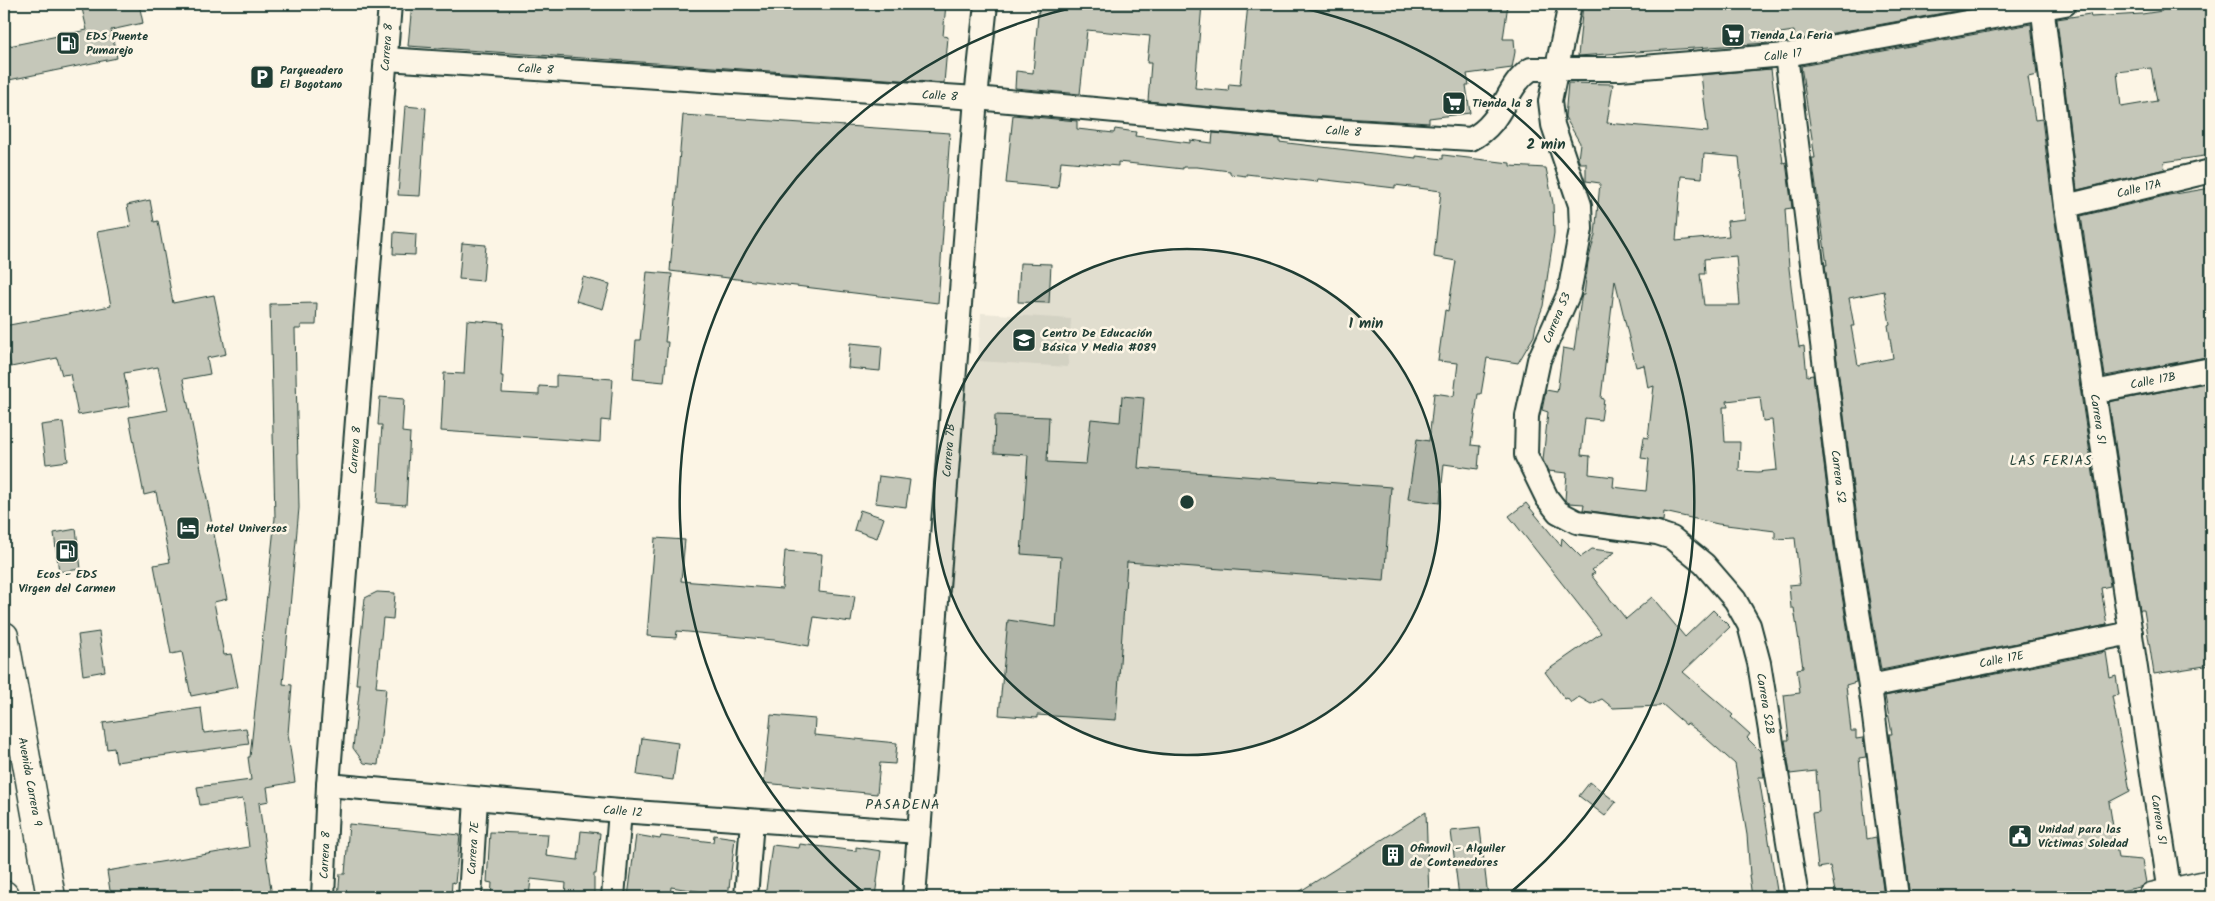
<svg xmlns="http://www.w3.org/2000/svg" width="2215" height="901" viewBox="0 0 2215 901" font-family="Kalam,sans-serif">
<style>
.built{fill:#ece7d8}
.building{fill:#c5c7b9;stroke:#1f3d34;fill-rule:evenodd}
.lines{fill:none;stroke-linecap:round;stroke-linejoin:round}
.street-casing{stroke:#1f3d34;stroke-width:26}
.secondary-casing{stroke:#1f3d34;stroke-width:31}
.highway-casing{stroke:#1f3d34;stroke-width:31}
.street{stroke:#fcf5e5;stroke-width:22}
.secondary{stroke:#fcf5e5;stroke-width:28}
.highway{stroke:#fcf5e5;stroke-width:28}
.ring{fill:none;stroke:#1f3d34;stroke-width:2.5}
.labels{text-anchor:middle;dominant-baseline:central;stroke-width:5;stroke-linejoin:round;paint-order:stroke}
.poi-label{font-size:12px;font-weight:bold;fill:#1f3d34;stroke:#fcf5e5;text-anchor:start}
.street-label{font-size:12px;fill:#1f3d34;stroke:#fcf5e5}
.neighbourhood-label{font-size:14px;letter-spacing:1px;fill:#1f3d34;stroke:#fcf5e5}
.centre{fill:#1f3d34;stroke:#fcf5e5;stroke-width:2.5}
.ring-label{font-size:15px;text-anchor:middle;font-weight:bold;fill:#1f3d34;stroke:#fcf5e5;stroke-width:5;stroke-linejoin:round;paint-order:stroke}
</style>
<rect width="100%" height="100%" fill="#fcf5e5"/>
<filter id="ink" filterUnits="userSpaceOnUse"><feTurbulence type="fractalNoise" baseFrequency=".02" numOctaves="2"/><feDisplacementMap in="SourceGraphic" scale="10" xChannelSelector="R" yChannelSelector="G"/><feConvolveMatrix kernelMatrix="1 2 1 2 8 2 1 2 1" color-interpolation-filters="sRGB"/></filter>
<g filter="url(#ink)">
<path class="built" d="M981,313l90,6 -3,48 -90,-6z"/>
<path class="building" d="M81,4h58l4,19 -32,7 6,28 -113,23v-34l83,-17z
M412,4h534l-3,32 5,1 -4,46 -536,-37z
M1039,4h163l-7,84 33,3 1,-7 11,1 8,-81h47l27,2v-2h186l-5,35h11l1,13 -3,16 -45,6 2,11h-3l4,28 -41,5v5l-119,-7 -162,-15 3,-38h-4l3,-27 -63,-6 -7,64 -65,-6 1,-17 17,2z
M1583,4h410l-198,36 -1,-9 -27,4 1,8 -190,13z
M2197,4h14v151l-47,7 1,7 -88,21 -20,-171 33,-5 1,3 51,-3 20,-3v-3zM2151,68l6,33 -36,6 -4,-35z
M2031,24l6,51 -9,2 7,43 7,-1 11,89 57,378 -9,2 6,37 -226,45 -21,-128 -35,-277h2l-15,-107h3l-14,-92zM1884,291l6,33 -2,1 5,33 -35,7 -7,-39h3l-5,-28z
M1771,69l12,94 3,-1 6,46 -7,1 4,59 6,53 4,26 5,-1 3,30 6,-1 21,171 22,136 -10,3 5,46h5v8l7,-1 3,19 -7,1 8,81 9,-2 8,60h-48l-6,-31 -12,2 -6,-55 7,-1 -3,-41 -26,3 -5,-34h4l-5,-45 16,-2 -3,-24 6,-1 -9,-60h-3l-2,-23 11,-1 -5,-46 -20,1v-8l-57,-7 -54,-12 -1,9 -80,-11 1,-6 -15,-1 -4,-3 2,-27 -19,-2 -5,-11 5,-48 -6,-2 4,-20 11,2 6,-44 11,2 7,-51 1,-4h2l4,-33 7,-27 5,-52 -14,-2v-18h-6l-2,-4 2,-16 -15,-26 3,-34 45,1 -6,39 101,9 -7,-57zM1704,154l35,3 6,62 -18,2 2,15 -53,5 5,-65 21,2zM1736,256l4,49h-36l-4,-31h5l-1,-15zM1615,280l21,87 8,-2 4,23 6,-2 -6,52 -4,-1 -3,21 8,1 -3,32 -33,-4 1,-10 -25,-3 1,-18 -9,-1 4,-37 16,2 3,-21 -3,-1zM1760,397l3,24 9,-1 5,50 -19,2 -19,-1 1,-29h-15l-2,-35h5l-1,-6z
M405,106l21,2 -6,88 -22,-1z
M683,115l267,18 -12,170 -268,-32z
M1013,115l64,6v8l37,4 1,-4 21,3 -1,4 55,7v-3l22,3 1,-10 66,6v3l137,16v-2l27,3v-4l67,8v3l36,2 7,35 1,30 -11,73 -7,19 -2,11 -16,27 -31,-5 -6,36h-3l-7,51 9,1 -2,23 -34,-5 -4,39 -32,-4 9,-60 12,2 5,-48 20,3 4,-33 -20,-2 7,-51 3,1 8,-50 -22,-4 7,-66 -46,-6v3l-77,-9 -1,3 -71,-8v2l-16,-2v-3l-33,-4h-14v2l-65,-7v4l-57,-5 -3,27 -52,-5z
M2211,188v168l-106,20 -24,-160 88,-21z
M150,200l4,22 4,-1 15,82 41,-8 12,59 -19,4 3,16 -27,5 44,220 -13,3 10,53 7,-1 7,33 -47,9 -9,-44 -11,2 -17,-89 16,-3 -14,-70 -12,3 -15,-78 39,-7 -10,-43 -34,6 6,33 -52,9 -8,-41 -8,1 -5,-17 -46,9 -5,-24 -2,1v-18l107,-20 -14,-74 34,-6 -4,-21z
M394,232l22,2 -1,21 -22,-1z
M462,243l24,2 -3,36 -24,-2z
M1020,263l31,1 -2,39 -31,-1z
M647,272l25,2 -7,68h3l-4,40 -31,-3 3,-39h4z
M583,277l27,7 -7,25 -27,-8z
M317,303l-1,22h-15v4h-6l4,179 -16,176 9,1 -4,49 7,48 -28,5 2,14 -10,2 13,94h-39v-5l-32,5h-90l-4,-26 142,-24 -6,-48 -43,6 -3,-18 54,-7 -3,-23h2l25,-239 -5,-214z
M467,320l37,3 -3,53h2l-1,17 37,2v-9l17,1v-12l57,4 -3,42 -9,-1 -1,22 -159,-11 3,-58 20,1z
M850,343l32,3 -2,25 -32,-3z
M2211,382v283l-57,9 -10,-64h-4l-31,-208z
M1122,396l22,2 -6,70 253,19 -7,94 -257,-19 -11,158 -79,-5v3l-38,-3 9,-95 48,7 5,-70 -40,-3 7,-99 -34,-2 1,-38 54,2 -2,45 39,2 5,-45 29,3z
M380,397l24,2 -2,33 8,1 -4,72 -29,-2 5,-78h-4z
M63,422l5,39 -22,3 -5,-39z
M879,476l31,4 -4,27 -31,-4z
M1526,503l35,43 1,-8 19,19 11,-8 23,3 -23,18 3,3 -4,2 35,44 26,-22 33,40 28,-27 17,17 -47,45 50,43 -2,2 19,17 -3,4 13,13 4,26h-5l19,120h-26l-3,-22h1l-3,-40 -12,-71 -36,-32 -12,-9 -1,2 -24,-21 -2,2 -47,2 -11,-9 -11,5 -12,-7 -8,6 -4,-5 -2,1 -20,-27 56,-39 -92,-117z
M860,510l24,8 -7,20 -23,-8z
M76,529l5,40 -22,3 -5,-39z
M655,538l30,2 -4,41 101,8 3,-38 37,3 -3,38 36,4 -4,26 -37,-5 -5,29 -35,-6 -97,-9 -1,7 -29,-2z
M377,592l18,1 -2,26 -10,-1 -7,69 10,1 -8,77 -14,-2 -11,-15 7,-64h-4l9,-86z
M99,632l6,39 -22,4 -5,-40z
M2106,652l4,26 6,-2 3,19 -7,1 18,95 -21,11 9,56 24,2 4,23 -6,4 -49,10h-181l-21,-163h3l-7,-38z
M201,708l3,25 42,-5 3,16 -133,18 -2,-14 -7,1 -4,-26z
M771,715l44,4 -1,16 83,8 -2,21 -15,-1 -3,31 -113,-11z
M642,738l36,5 -5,37 -36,-5z
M1590,782l26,20 -11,14 -26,-20z
M1426,812l3,85h-138z
M349,824l111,11 -5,48 -3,-1 -1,15h-113l2,-23h5z
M1480,828l8,69h-29l-8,-66z
M581,831l19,2 -4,41h-2v23h-29l1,-14 -35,-4 -2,18h-38l1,-14 -5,-1 3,-50 58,2 -2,22 32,4z
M636,835l24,4 1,-3 52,6 1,-7 21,3 -7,59h-26l1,-5 -32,-5 -1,10h-42z
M800,844l56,7v-4l25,4 -6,46h-110l7,-52 27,3z"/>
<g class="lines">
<g class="street-casing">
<g id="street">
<path id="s1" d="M1570,4l-20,97 3,24 27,80 1,24 -12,64 -30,67 -12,56 -1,39 21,43 11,14 19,10 80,11 15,5 32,26 31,36 14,25 10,38 38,234"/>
<path id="s2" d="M2042,4l24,202 104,687"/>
<path id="s3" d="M1786,55l61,489 23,142 27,211"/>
<path id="s4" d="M386,59l590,39 333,31 162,10c34,-17 33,-52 60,-70h89l166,-14 279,-51"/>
<path id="s5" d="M2066,206l145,-35"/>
<path id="s6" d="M2094,392l117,-23"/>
<path id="s7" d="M1870,686l261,-53"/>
<path id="s8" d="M328,785l292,26 299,21"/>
<path id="s9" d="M323,897l5,-112 62,-781"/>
<path id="s10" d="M470,897l6,-98"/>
<path d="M613,897l7,-86"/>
<path d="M746,897l6,-76"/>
<path id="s11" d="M914,897l62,-799 10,-94"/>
</g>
</g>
<g class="secondary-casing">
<path id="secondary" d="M2152,897l59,-13"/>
</g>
<g class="highway-casing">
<g id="highway">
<path id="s12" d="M4,636l47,261"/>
<path d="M4,895v2"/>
</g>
</g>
<use href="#street" class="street"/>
<use href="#secondary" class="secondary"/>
<use href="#highway" class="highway"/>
</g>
</g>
<circle cx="1187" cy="502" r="253" fill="#1f3d34" fill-opacity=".12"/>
<g class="ring">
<circle cx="1187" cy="502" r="253"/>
<path d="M868 896A507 507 0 0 1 1090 4M1284 4A507 507 0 0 1 1506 896"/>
</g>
<defs>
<g id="supermarket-square" transform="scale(1.25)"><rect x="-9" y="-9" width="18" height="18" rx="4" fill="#1f3d34" stroke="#fcf5e5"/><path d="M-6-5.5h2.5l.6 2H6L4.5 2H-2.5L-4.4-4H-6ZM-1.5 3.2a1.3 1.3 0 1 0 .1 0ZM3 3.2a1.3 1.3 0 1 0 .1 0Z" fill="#fff"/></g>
<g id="fuel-square" transform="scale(1.25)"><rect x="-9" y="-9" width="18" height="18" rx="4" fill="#1f3d34" stroke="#fcf5e5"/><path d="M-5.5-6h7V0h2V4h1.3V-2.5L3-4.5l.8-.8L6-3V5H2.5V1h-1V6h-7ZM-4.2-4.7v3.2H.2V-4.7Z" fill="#fff"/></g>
<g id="parking-square" transform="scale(1.25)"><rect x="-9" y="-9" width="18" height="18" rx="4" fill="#1f3d34" stroke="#fcf5e5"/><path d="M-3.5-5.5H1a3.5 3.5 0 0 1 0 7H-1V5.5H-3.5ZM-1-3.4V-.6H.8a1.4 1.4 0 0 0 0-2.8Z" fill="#fff"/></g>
<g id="school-square" transform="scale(1.25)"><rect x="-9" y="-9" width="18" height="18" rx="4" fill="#1f3d34" stroke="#fcf5e5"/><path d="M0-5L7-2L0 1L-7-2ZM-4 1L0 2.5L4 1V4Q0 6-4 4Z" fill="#fff"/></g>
<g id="hotel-square" transform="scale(1.25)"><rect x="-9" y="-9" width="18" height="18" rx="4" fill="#1f3d34" stroke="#fcf5e5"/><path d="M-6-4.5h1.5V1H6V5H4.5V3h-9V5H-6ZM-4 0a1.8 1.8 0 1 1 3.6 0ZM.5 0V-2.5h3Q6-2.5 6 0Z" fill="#fff"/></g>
<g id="civic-square" transform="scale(1.25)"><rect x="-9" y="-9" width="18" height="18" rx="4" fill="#1f3d34" stroke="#fcf5e5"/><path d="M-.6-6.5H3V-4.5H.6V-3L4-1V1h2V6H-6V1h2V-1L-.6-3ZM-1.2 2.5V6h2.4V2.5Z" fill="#fff"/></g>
<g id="building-square" transform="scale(1.25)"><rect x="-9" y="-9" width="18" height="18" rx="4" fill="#1f3d34" stroke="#fcf5e5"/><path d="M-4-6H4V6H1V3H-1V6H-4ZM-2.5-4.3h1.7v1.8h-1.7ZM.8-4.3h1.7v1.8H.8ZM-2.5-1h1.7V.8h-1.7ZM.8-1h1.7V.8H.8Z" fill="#fff"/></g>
</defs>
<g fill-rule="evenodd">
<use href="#supermarket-square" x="1733" y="35"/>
<use href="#fuel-square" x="68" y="43"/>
<use href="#parking-square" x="262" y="77"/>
<use href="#supermarket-square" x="1454" y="103"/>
<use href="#school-square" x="1024" y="340"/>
<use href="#hotel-square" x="188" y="528"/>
<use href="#fuel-square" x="67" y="551"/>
<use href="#civic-square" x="2020" y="836"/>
<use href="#building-square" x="1393" y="855"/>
</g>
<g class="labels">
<g class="poi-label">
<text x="1750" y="35">Tienda La Feria</text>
<text x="86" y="36">EDS Puente<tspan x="86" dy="14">Pumarejo</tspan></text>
<text x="280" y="70">Parqueadero<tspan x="280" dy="14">El Bogotano</tspan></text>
<text x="1472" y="103">Tienda la 8</text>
<text x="1042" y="333">Centro De Educación<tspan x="1042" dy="14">Básica Y Media #089</tspan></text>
<text x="206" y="528">Hotel Universos</text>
<text x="67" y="574" text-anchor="middle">Ecos - EDS<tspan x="67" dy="14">Virgen del Carmen</tspan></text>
<text x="2038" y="829">Unidad para las<tspan x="2038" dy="14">Víctimas Soledad</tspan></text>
<text x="1410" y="848">Ofimovil - Alquiler<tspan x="1410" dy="14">de Contenedores</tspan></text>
</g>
<g class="street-label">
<text stroke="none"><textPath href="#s9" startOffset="852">Carrera 8</textPath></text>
<text stroke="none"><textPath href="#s4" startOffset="1434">Calle 17</textPath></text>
<text stroke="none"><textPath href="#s4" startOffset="150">Calle 8</textPath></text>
<text stroke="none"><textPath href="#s4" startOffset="555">Calle 8</textPath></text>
<text stroke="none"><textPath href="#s4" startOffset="960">Calle 8</textPath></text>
<text stroke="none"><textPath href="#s5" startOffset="75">Calle 17A</textPath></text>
<text transform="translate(1557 318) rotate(-67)">Carrera 53</text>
<text stroke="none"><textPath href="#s6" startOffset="60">Calle 17B</textPath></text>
<text stroke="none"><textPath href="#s2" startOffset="419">Carrera 51</textPath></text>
<text stroke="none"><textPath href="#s9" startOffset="448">Carrera 8</textPath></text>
<text stroke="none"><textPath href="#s11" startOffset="448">Carrera 7B</textPath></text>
<text stroke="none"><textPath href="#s3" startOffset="425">Carrera 52</textPath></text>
<text stroke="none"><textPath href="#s7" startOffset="134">Calle 17E</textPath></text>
<text stroke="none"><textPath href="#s1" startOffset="848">Carrera 52B</textPath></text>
<text stroke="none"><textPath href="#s12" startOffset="148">Avenida Carrera 9</textPath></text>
<text stroke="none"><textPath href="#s8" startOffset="296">Calle 12</textPath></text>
<text stroke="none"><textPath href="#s2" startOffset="824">Carrera 51</textPath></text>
<text stroke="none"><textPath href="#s10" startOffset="49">Carrera 7E</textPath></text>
<text stroke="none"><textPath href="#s9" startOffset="42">Carrera 8</textPath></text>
</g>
<g class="neighbourhood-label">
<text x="2051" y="461">LAS FERIAS</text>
<text x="903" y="805">PASADENA</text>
</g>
</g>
<circle cx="1187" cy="502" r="8" class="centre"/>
<g class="ring-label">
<text x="1546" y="149">2 min</text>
<text x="1366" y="328">1 min</text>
</g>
<rect width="2215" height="901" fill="none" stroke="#fcf5e5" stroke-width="20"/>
<rect x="10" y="10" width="2195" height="881" fill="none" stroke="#1f3d34" stroke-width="2" filter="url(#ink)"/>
</svg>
